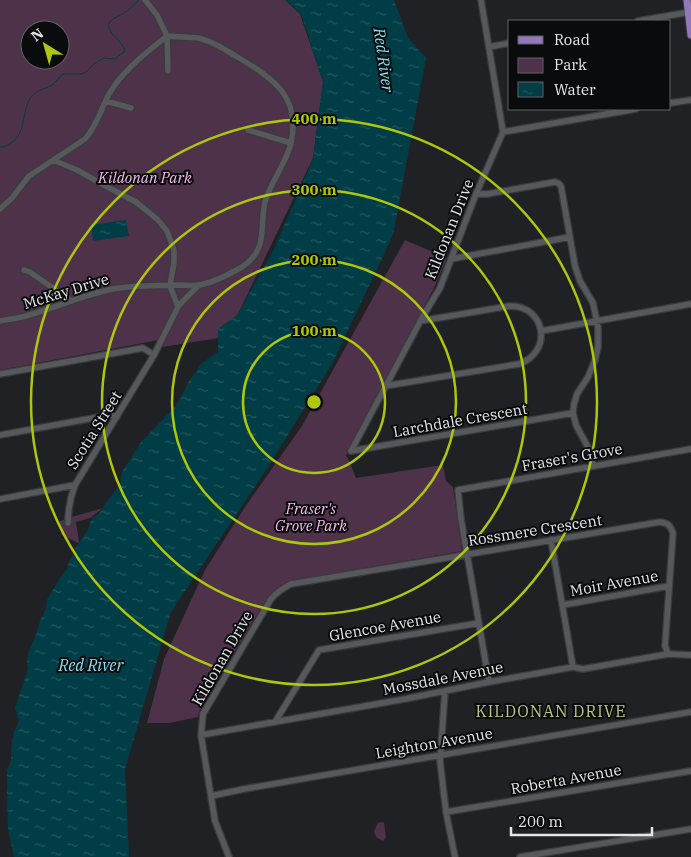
<svg xmlns="http://www.w3.org/2000/svg" width="691" height="857" viewBox="0 0 691 857" font-family="'IBM Plex Serif',serif">
<style>
.green{fill:#4e3249;fill-rule:evenodd}
.water{fill:url(#water-ripples)}
.lines{fill:none;stroke-linecap:round;stroke-linejoin:round}
.stream{stroke:#003d46;stroke-width:1}
.minor-casing{stroke:#3a3b3e;stroke-width:8}
.major-casing{stroke:#3a3b3e;stroke-width:9}
.minor{stroke:#56585c;stroke-width:5.5}
.major{stroke:#9277b9;stroke-width:7}
.ring{fill:none;stroke:#aec60b;stroke-width:2.5}
.labels{text-anchor:middle;dominant-baseline:central;stroke-width:4;stroke-linejoin:round;paint-order:stroke}
.park-label{font-size:15px;font-style:italic;fill:#f5bdea;stroke:#0a0b0d}
.street-label{font-size:15px;fill:#e6e6e9;stroke:#0a0b0d}
.water-label{font-size:16px;font-style:italic;fill:#87dfef;stroke:#0a0b0d}
.neighbourhood-label{font-size:16px;letter-spacing:1px;fill:#b9c97d;stroke:#0a0b0d}
.centre{fill:#aec60b;stroke:#0a0b0d;stroke-width:2.5}
.ring-label{font-size:15px;text-anchor:middle;font-weight:bold;fill:#aec60b;stroke:#0a0b0d;stroke-width:4;stroke-linejoin:round;paint-order:stroke}
</style>
<defs>
<pattern id="water-ripples" width="26" height="14" patternUnits="userSpaceOnUse" patternTransform="scale(1.25)"><rect width="26" height="14" fill="#003d46"/><path d="M2 4q2-2 4 0t4 0M15 11q2-2 4 0t4 0" fill="none" stroke="#255961"/></pattern>
</defs>
<rect width="100%" height="100%" fill="#202125"/>
<path class="green" d="M0,0h285l15,14 23,68 -10,76 -76,158 -19,13 1,9 -57,9 2,-8 -164,31zM30,30h30v30h-30z
M405,240l42,18 -13,30 -85,160 -3,8 2,2 8,20 87,-13 3,16 7,6 9,64 -171,30 -10,4 -13,12 -58,95 -11,20 -1,5 -29,6h-22l17,-64 41,-89 40,-63 57,-81z
M103,508l-13,10 -14,4 3,20 -1,1 -16,-8 -3,-14 5,-1 2,5 6,-2v-6z
M383,822l1,1 2,14 -3,4 -7,-4 -2,-6 4,-8z"/>
<path class="water" d="M286,0h108l14,38 18,20 -33,177 -60,127 -67,108 -95,142 -46,157 4,88h-115l-6,-28 -1,-36v-22l4,-11v-13l3,-15 5,-11 -4,-13 13,-39 -1,-9 1,-6 9,-22 4,-14 5,-9 1,-9 13,-22 7,-9 2,-8 3,-4 4,-9 6,-10 5,-6 5,-14 7,-5 4,-4 2,-5 15,-20 2,-12 19,-30 34,-35 16,-29 11,-15 16,-11v-23l19,-14 36,-64 40,-92 10,-77 -22,-68z
M126,220l3,16 -36,5 -2,-16z"/>
<g class="lines">
<path class="stream" d="M0,147c5,0 7,-2 11,-4 16,-10 10,-32 20,-46 5,-7 15,-8 21,-12 4,-3 7,-8 11,-11h18l5,-2 9,-9 9,-5 11,1 10,-8c-3,-9 -9,-12 -14,-19 -8,-12 6,-14 13,-19 6,-3 10,-9 15,-13"/>
<g class="minor-casing">
<path id="minor" d="M145,0l12,15 10,21 1,35
M638,21l52,-9
M489,47l21,-4
M106,101l25,7
M670,103l21,-3
M248,130l43,13
M503,132l133,-23
M53,160l24,10 23,13 36,19 22,18 9,11 7,19v12l-4,24 8,21
M476,194h11l68,-12 3,1 3,3 14,80 5,15 13,22 5,24v20l-3,13 -7,17 -11,17 -3,10 -1,9 3,12 14,26 3,15
M0,209l12,-11 17,-22 56,-37c12,-13 16,-30 24,-45 14,-24 37,-41 58,-58
M451,259l119,-22
M24,270l6,2 41,29
M0,321c7,-2 15,-2 22,-4 31,-8 60,-22 91,-28 21,-4 43,-3 64,-4 8,0 16,1 23,0 14,-3 30,-11 42,-18 27,-18 17,-39 23,-65 6,-21 21,-38 26,-59 10,-46 -17,-64 -52,-85 -13,-8 -27,-17 -41,-20 -10,-1 -21,-1 -31,-2
M541,331l150,-27
M0,374l143,-26 11,7
M385,386l134,-22c34,-12 27,-58 -9,-58l-90,15
M0,435l110,-20 7,2
M351,451l72,-135 17,-28 36,-94 27,-62 -22,-132
M351,451l222,-38
M0,499l75,-14
M68,523c0,-14 2,-25 7,-38l79,-130 24,-48 4,-5 17,-17
M551,540l22,127
M563,605l106,-19
M489,682l-28,-163 -3,-29 233,-41
M445,691l-5,70 6,51 9,45
M275,722l44,-72 160,-27
M201,735l204,-36 84,-17 84,-15 10,2 85,-15 23,1
M211,796l33,-7 447,-77
M446,812l245,-41
M229,857l-14,-36 -14,-86 2,-21 68,-115c6,-7 12,-11 20,-15l369,-62c8,1 10,3 13,11l-8,113 3,8
M520,857l171,-28"/>
</g>
<g class="major-casing">
<path id="major" d="M687,0l4,35"/>
</g>
<use href="#minor" class="minor"/>
<use href="#major" class="major"/>
</g>
<g class="ring">
<circle cx="314" cy="402" r="71"/>
<circle cx="314" cy="402" r="142"/>
<circle cx="314" cy="402" r="212"/>
<circle cx="314" cy="402" r="283"/>
</g>
<g class="labels">
<g class="park-label">
<text x="145" y="177">Kildonan Park</text>
<text x="311" y="508">Fraser's<tspan x="311" dy="17">Grove Park</tspan></text>
</g>
<g class="street-label">
<text transform="translate(449 229) rotate(-68)">Kildonan Drive</text>
<text transform="translate(66 291) rotate(-17)">McKay Drive</text>
<text transform="translate(460 420) rotate(-10)">Larchdale Crescent</text>
<text transform="translate(94 430) rotate(-58)">Scotia Street</text>
<text transform="translate(572 457) rotate(-10)">Fraser's Grove</text>
<text transform="translate(535 530) rotate(-9)">Rossmere Crescent</text>
<text transform="translate(614 583) rotate(-10)">Moir Avenue</text>
<text transform="translate(385 626) rotate(-10)">Glencoe Avenue</text>
<text transform="translate(222 658) rotate(-60)">Kildonan Drive</text>
<text transform="translate(443 678) rotate(-11)">Mossdale Avenue</text>
<text transform="translate(434 743) rotate(-10)">Leighton Avenue</text>
<text transform="translate(566 779) rotate(-10)">Roberta Avenue</text>
</g>
<g class="water-label">
<text transform="translate(384 60) rotate(82)">Red River</text>
<text x="91" y="665">Red River</text>
</g>
<g class="neighbourhood-label">
<text x="551" y="711">KILDONAN DRIVE</text>
</g>
</g>
<circle cx="314" cy="402" r="8" class="centre"/>
<g class="ring-label">
<text x="314" y="124">400 m</text>
<text x="314" y="195">300 m</text>
<text x="314" y="265">200 m</text>
<text x="314" y="336">100 m</text>
</g>
<rect x="508" y="20" width="162" height="90" fill="#0a0b0d" stroke="#626365"/>
<rect x="518" y="36" width="25" height="8" fill="#9277b9" stroke="#626365"/>
<text x="554" y="45" font-size="15" fill="#e6e6e9">Road</text>
<rect x="518" y="58" width="25" height="15" fill="#4e3249" stroke="#626365"/>
<text x="554" y="70" font-size="15" fill="#e6e6e9">Park</text>
<rect x="518" y="82" width="25" height="15" fill="url(#water-ripples)" stroke="#626365"/>
<text x="554" y="95" font-size="15" fill="#e6e6e9">Water</text>
<g transform="translate(45 45) rotate(323)"><circle r="24" fill="#0a0b0d" stroke="#626365"/>
<path d="M0-4L9 19L0 12L-9 19Z" fill="#aec60b"/>
<text y="-8" font-size="14" font-weight="bold" text-anchor="middle" fill="#e6e6e9">N</text>
</g>
<path d="M511 827v8h141v-8" fill="none" stroke="#e6e6e9" stroke-width="2.5"/>
<text x="518" y="827" font-size="15" fill="#e6e6e9" stroke="#0a0b0d" stroke-width="4" paint-order="stroke">200 m</text>
</svg>
